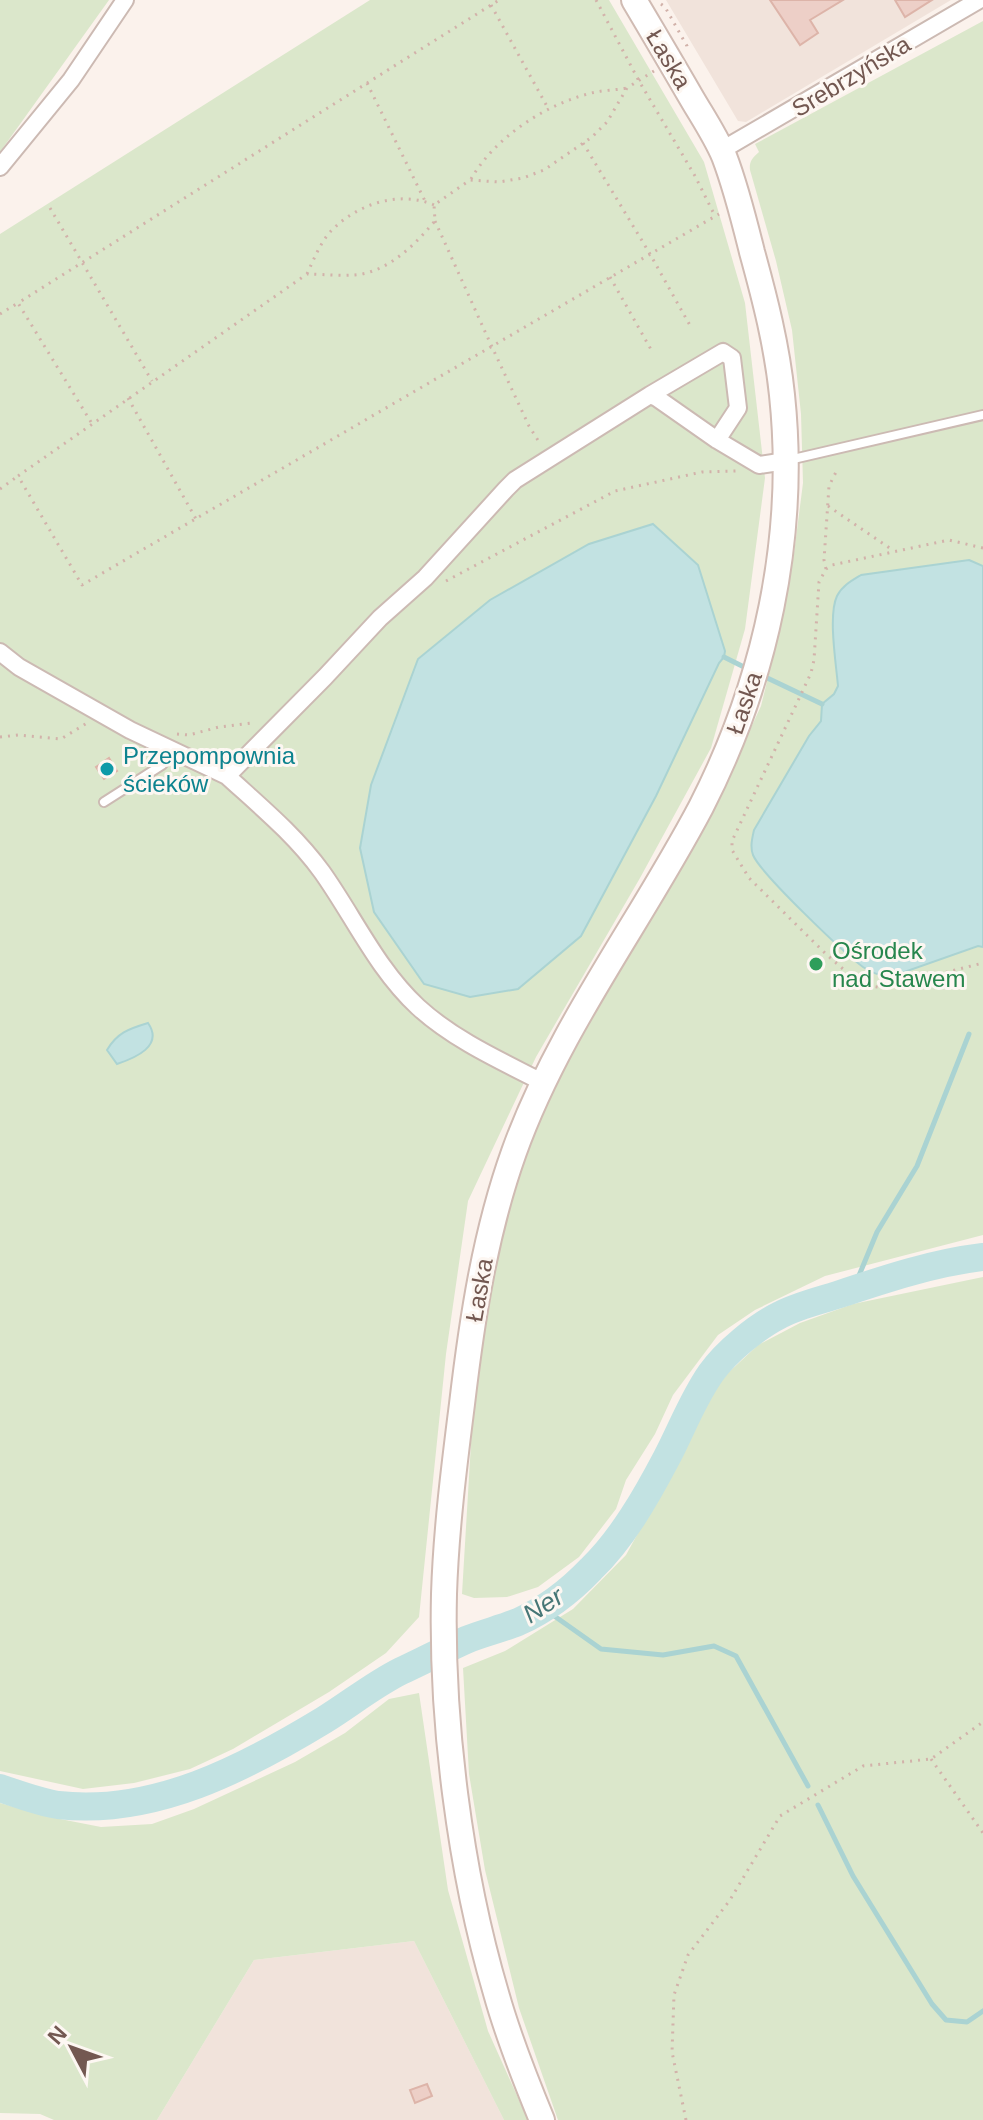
<svg xmlns="http://www.w3.org/2000/svg" width="983" height="2120" viewBox="0 0 983 2120" font-family="Arial,sans-serif">
<style>
.residential{fill:#f1e3db}
.green{fill:#dbe7cb}
.water{fill:#c2e2e2;stroke:#aad3d2;stroke-width:2}
.lines{fill:none;stroke-linecap:round;stroke-linejoin:round}
.stream{stroke:#aad3d2;stroke-width:5}
.river{stroke:#c2e2e2;stroke-width:28}
.building{fill:#edcfc7;stroke:#ddb4a9;stroke-width:2}
.lane-casing{stroke:#ccbab3;stroke-width:12}
.street-casing{stroke:#ccbab3;stroke-width:20}
.secondary-casing{stroke:#d0bbb3;stroke-width:28}
.path{stroke:#d2b2aa;stroke-width:3;stroke-dasharray:2 6;stroke-linecap:butt}
.lane{stroke:#fff;stroke-width:8}
.street{stroke:#fff;stroke-width:16}
.secondary{stroke:#fff;stroke-width:24}
.culture-dot{fill:#0f9aa8;stroke:#fdf7f2;stroke-width:3}
.leisure-dot{fill:#2e9e5b;stroke:#fdf7f2;stroke-width:3}
.labels{text-anchor:middle;dominant-baseline:central;stroke-width:6;stroke-linejoin:round;paint-order:stroke}
.street-label{font-size:24px;fill:#735851;stroke:#fdf7f2}
.culture-label{font-size:24px;fill:#0d838f;stroke:#fdf7f2;text-anchor:start}
.leisure-label{font-size:24px;fill:#27864d;stroke:#fdf7f2;text-anchor:start}
.water-label{font-size:26px;font-style:italic;fill:#467676;stroke:#fdf7f2}
</style>
<rect width="100%" height="100%" fill="#fbf2ec"/>
<path class="residential" d="M666,0h285l-205,122 -8,-1z
M414,1941l90,179h-347l97,-160z"/>
<path class="green" d="M0,0h109l-109,152z
M370,0h239l95,162 41,141 20,175 -20,151 -34,119 -71,130 -104,179 -68,144 -22,153 -27,263 -33,36 -57,39 -96,57 -43,20 -56,14 -51,6 -83,-18v-1537z
M983,21v1214l-158,41 -70,34 -37,25 -45,60 -18,39 -29,46 -10,29 -37,48 -41,30 -31,10 -33,1 -12,-4 11,-184 20,-135 16,-70 25,-80 59,-116 125,-210 43,-93 14,-57 18,-88 10,-78 -2,-69 -9,-84 -16,-69 -26,-91c-1,-8 2,-12 9,-18l-4,-8z
M983,1277v843h-425l-39,-112 -34,-138 -16,-96 -6,-106 42,-17 68,-42 53,-54 58,-106 19,-44 24,-31 31,-29 42,-22 53,-19z
M419,1693l29,197 40,141 40,89h-24l-90,-179 -160,19 -97,160h-103l-14,-6 -40,-1v-310l50,14 51,10 51,-3 42,-15 101,-47 50,-29 44,-34z"/>
<path class="water" d="M653,524l45,41 27,86 -1,6 -5,6 -63,133 -75,140 -63,53 -48,8 -46,-13 -50,-72 -14,-64 11,-63 47,-126 72,-59 99,-56z
M969,560l14,6v381l-5,-1 -85,30c-12,0 -20,-2 -30,-9 -19,-14 -102,-93 -110,-112 -3,-8 -1,-16 1,-25l55,-94 12,-15 1,-17 12,-10 4,-8c-2,-23 -10,-71 -1,-90 5,-10 14,-15 24,-21z
M148,1023c16,23 -13,35 -31,41l-10,-14c10,-17 21,-21 41,-27z"/>
<g class="lines">
<path class="stream" d="M724,657l24,12
M761,675l61,29
M853,1290l24,-58 40,-66 52,-132
M543,1608l58,41 62,6 51,-9 22,10 72,130
M818,1805l35,71 79,128 14,16 21,2 16,-11"/>
<path class="river" d="M0,1788c18,6 39,14 58,17 96,11 187,-37 266,-85 26,-16 49,-35 77,-49 21,-10 43,-21 65,-31 17,-7 35,-11 52,-18 27,-12 53,-32 73,-53 31,-30 55,-72 75,-110 15,-28 26,-59 45,-86 15,-21 45,-46 69,-58 17,-9 38,-14 57,-20 48,-16 96,-32 146,-38"/>
</g>
<path class="building" d="M770,0h73l-33,20 8,13 -18,12z
M895,0h37l-27,17z
M109,758l8,13 -13,8 -8,-12z
M427,2084l5,12 -17,7 -5,-13z"/>
<g class="lines">
<g class="lane-casing">
<path id="lane" d="M789,460l194,-45
M104,802l58,-37 12,-13"/>
</g>
<g class="street-casing">
<path id="street" d="M722,150l257,-150
M0,167l71,-87 54,-80
M717,440l21,-32 -6,-50 -9,-6 -73,43 7,3 60,42 42,25 27,-4
M0,652l19,15 111,63 97,46
M544,1083c-43,-22 -90,-43 -126,-76 -41,-38 -64,-90 -96,-135 -27,-37 -61,-65 -95,-96l98,-99 55,-59 45,-40 81,-89 9,-9 135,-85"/>
</g>
<g class="secondary-casing">
<path id="secondary" d="M542,2120c-17,-41 -34,-84 -46,-127 -36,-122 -55,-271 -52,-399 2,-63 10,-127 18,-190 10,-85 23,-171 52,-252 44,-123 126,-229 187,-345 65,-127 96,-270 81,-412 -5,-49 -17,-96 -30,-143 -8,-32 -16,-65 -28,-96 -9,-21 -22,-40 -33,-59 -19,-33 -38,-65 -57,-97"/>
</g>
<path class="path" d="M596,0l43,81 56,95 20,40
M661,4l4,3 22,39 1,6
M491,5l58,105
M654,71l-27,17 -20,34 -15,15 -48,33 -21,8 -24,4 -29,-2 -36,25 1,16c-18,21 -38,42 -65,51 -18,6 -44,2 -63,2l-289,202 64,109 637,-371
M367,83l58,118
M583,143l67,111 42,75
M471,179c24,-42 77,-77 125,-87 10,-2 21,-2 31,-4
M50,208l102,173
M435,221l57,126 37,79 12,19
M307,274c7,-15 13,-31 24,-43 26,-27 68,-41 103,-26
M610,277l43,76
M0,314l18,-11
M128,398l68,121
M91,422l-73,-119 481,-303
M0,489l18,-13
M828,506l66,45
M983,548l-34,-8 -117,25 -6,4 -7,13 -5,78 -3,13 -79,168v9l17,28 78,77 23,20 11,7 10,4 13,2 99,-25
M826,569l-2,-9 5,-74 7,-14
M446,581l169,-90 87,-19 35,-1
M177,734l12,1 30,-8 32,-4
M0,737l18,-2 43,4 26,-16
M931,1759l52,74
M686,2120l-14,-68 2,-57 14,-40 42,-55 50,-84 83,-50 68,-7 52,-37"/>
<use href="#lane" class="lane"/>
<use href="#street" class="street"/>
<use href="#secondary" class="secondary"/>
</g>
<circle class="culture-dot" cx="107" cy="769" r="8"/>
<circle class="leisure-dot" cx="816" cy="964" r="8"/>
<g class="labels">
<g class="street-label">
<text transform="translate(669 59) rotate(59)">Łaska</text>
<text transform="translate(851 76) rotate(-31)">Srebrzyńska</text>
<text transform="translate(744 703) rotate(-71)">Łaska</text>
<text transform="translate(479 1290) rotate(-80)">Łaska</text>
</g>
<g class="culture-label">
<text x="123" y="755">Przepompownia<tspan x="123" dy="28">ścieków</tspan></text>
</g>
<g class="leisure-label">
<text x="832" y="950">Ośrodek<tspan x="832" dy="28">nad Stawem</tspan></text>
</g>
<g class="water-label">
<text transform="translate(543 1605) rotate(-33)">Ner</text>
</g>
</g>
<g transform="translate(72 2048) rotate(311)" stroke="#fdf7f2" stroke-width="6" paint-order="stroke">
<path d="M0-6L14 30L0 20L-14 30Z" fill="#735851"/>
<text y="-12" font-size="22" font-weight="bold" text-anchor="middle" fill="#735851">N</text>
</g>
</svg>
